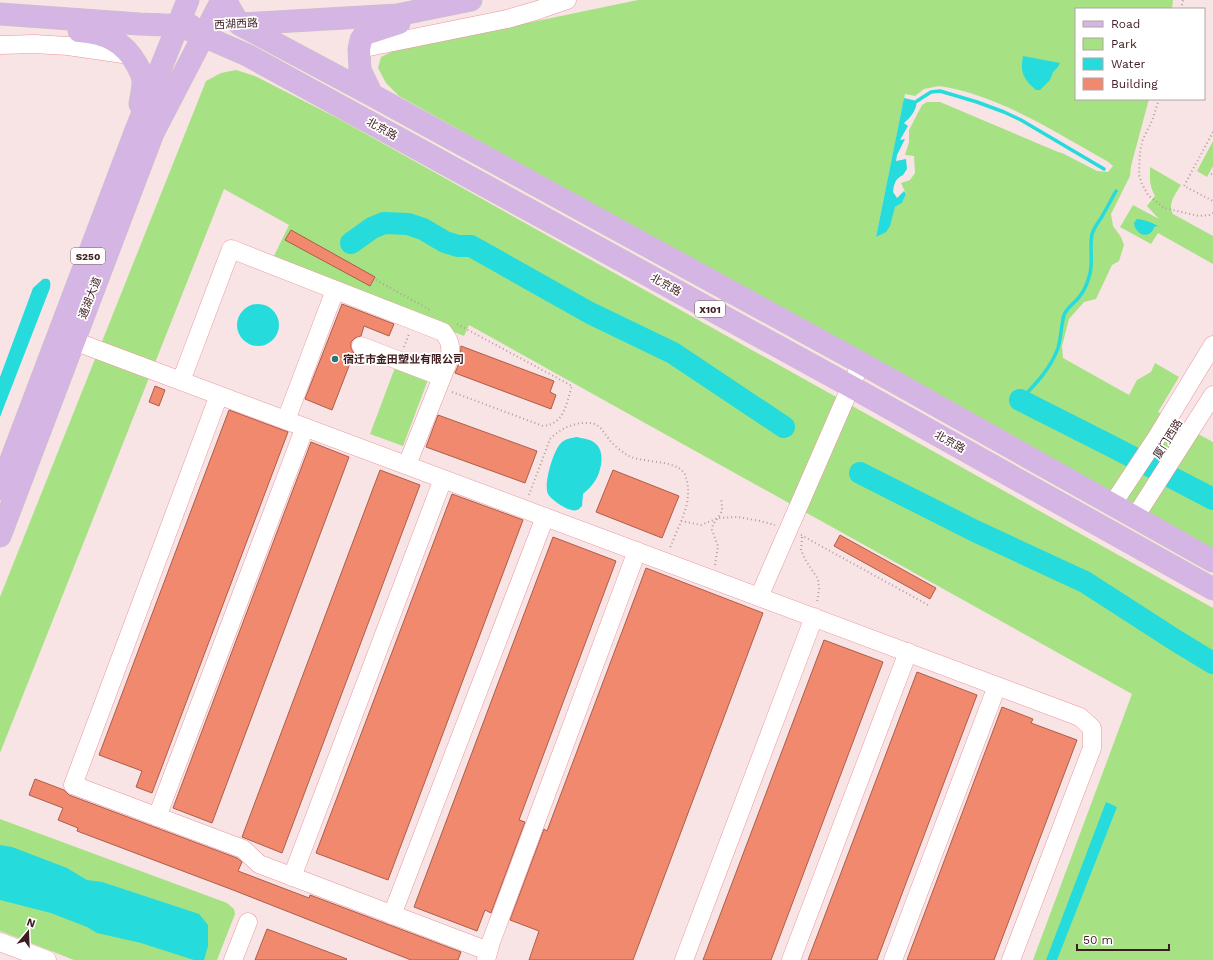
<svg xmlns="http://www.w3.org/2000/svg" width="1213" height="960" viewBox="0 0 1213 960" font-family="'Work Sans','Noto Sans SC',sans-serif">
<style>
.green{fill:#a6e183;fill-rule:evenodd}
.water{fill:#25dbdb}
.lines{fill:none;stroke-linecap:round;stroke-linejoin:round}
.stream{stroke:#25dbdb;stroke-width:3.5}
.river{stroke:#25dbdb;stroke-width:22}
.building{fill:#f1896f;stroke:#ad5d49}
.minor-casing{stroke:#ee949c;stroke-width:19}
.major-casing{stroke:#cdc4c5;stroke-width:23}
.path{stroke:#b59c9e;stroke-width:2;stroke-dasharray:1 3;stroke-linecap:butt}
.minor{stroke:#fff;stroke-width:18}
.major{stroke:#d4b5e3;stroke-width:22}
.poi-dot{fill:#2a7474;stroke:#fff;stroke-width:1.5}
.labels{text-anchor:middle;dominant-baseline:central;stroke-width:3.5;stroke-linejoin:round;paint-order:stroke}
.shield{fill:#fff;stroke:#796062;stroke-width:1}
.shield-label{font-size:10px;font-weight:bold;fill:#3f1c1f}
.street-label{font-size:11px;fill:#3f1c1f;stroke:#fff}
.poi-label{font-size:11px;font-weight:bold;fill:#3f1c1f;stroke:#fff;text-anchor:start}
</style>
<rect width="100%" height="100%" fill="#f8e4e5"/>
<path class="green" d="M638,0h535l-1,9h-96v90h73l-18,67 -1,10 -19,38 2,12 8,11 3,8 -5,16 -7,4 -16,34 -12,3 -15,17 -7,27 1,12 66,37 8,-15 14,-8 4,-9 24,14 -21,35 55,30v109l-814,-455 -13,-13 -8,-15 3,-11 12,-6zM939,86c60,9 116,46 168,75l6,5 -5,6 -11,-1 -35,-18 -4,-1 -118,-50h-13l-5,3 -13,25v12l-4,13 9,1 1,17 -5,7 -9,3 5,11 -4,9 -7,4 -19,30 29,-143 10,2 9,-7z
M236,70l19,6 86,44 872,488v352h-180l99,-266 -663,-369 -5,11 -192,-76 17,-35 -65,-36 -224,564v-156l206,-516 15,-8z
M1213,141v25l-6,11 -10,-6z
M1150,167l31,18c-5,8 -14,19 -8,29l40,22v28l-55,-31 -7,11 -31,-17 13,-22 26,14 -12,-13 8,-10c-6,-11 -5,-17 -5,-29z
M396,365l33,12 -26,69 -33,-12z
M0,819l227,84 7,6 1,5 -18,46h-143l-74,-29z"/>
<path class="water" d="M1023,56l37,7 -2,4 -5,5 -3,8 -10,10h-4c-13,-11 -16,-18 -13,-34z
M904,98l13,3c-1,10 -6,16 -13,22l4,3 -8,14 5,-1 -8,16 -1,6 10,-2 1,10 -4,6c-8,4 -9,9 -10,17l4,6 7,-7 2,3 -4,9 -7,4 -5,19 -4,6 -10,5z
M1137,219c9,1 16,4 23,8l-3,-1 -3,1c-2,9 -13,11 -18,2 -1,-1 -2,-5 -2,-6z
M43,279c7,-1 8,2 7,9l-50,129v-40l33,-89z
M237 325a21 21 0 1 1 42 0a21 21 0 1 1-42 0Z
M577,437c7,2 15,2 20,8 9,9 3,32 -5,40 -2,3 -6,6 -9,9l-1,12c-1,1 -4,4 -5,4 -7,3 -26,-10 -29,-16 -5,-10 6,-46 14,-52 5,-4 10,-4 15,-5z
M1106,802l11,5 -60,153h-11z
M0,845l12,2 55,21 20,12 15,2 97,32 9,11v21l-4,14h-10l-53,-17 -44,-10 -10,-6 -36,-14 -51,-13z"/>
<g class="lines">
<path class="stream" d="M917,101l14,-9 9,-1 37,11 27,10 17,8 83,49
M1020,400c15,-15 31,-32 38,-52 3,-10 3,-22 6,-33 3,-8 11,-12 16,-19 4,-5 7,-12 9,-19 5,-14 0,-28 3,-43 2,-6 5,-10 9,-16 5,-8 10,-18 15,-27"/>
<path class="river" d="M351,243l21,-15 12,-5 24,1 15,5 22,13 13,4h13l119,67 83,40 111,74
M1020,400l91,46 102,53
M860,473l115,58 110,51 90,58 38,23"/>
</g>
<path class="building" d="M291,230l84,47 -5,9 -85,-46z
M342,304l52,20 -5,12 -25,-10 -3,10 -6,2 -4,4v6l3,5 -22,57 -27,-11z
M461,346l93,35 -4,11 6,3 -5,14 -96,-36 5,-12z
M155,386l10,4 -6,16 -10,-4z
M229,410l59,22 -136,361 -16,-6 6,-16 -43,-16z
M438,415l99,36 -12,32 -99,-36z
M311,442l38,15 -137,366 -39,-15z
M380,470l40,15 -138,368 -40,-16z
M613,470l66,26 -17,42 -66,-26z
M452,494l71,26 -135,360 -72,-27z
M840,535l96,53 -6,11 -96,-53z
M553,537l63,24 -97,259 6,2 -34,91 -6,-3 -8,21 -63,-24z
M646,568l117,45 -130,347h-104l10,-29 -29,-11 34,-91 3,2z
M824,640l59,22 -112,298h-68z
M917,672l60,23 -100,265h-69z
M1002,707l31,12 -2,4 46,17 -83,220h-87z
M35,779l29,11 5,5 168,63 5,4 -4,9 71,27 1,-3 151,57 -3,8h-47l-178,-70 -156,-59 1,-3 -20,-8 5,-12 -34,-13z
M267,929l80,30 -1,1h-91z"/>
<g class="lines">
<g class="minor-casing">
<path id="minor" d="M0,45l34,-1 34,2 62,9
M359,49l148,-30 28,-8 32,-11
M74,341l1006,376 12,11v20l-81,212
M361,346l81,31
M181,381l50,-132 212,83c7,9 8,13 7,25l-43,108
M219,395l-146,390 170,64 16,15 229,87
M286,420l49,-130
M1112,505l45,-68 56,-92
M1135,517l78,-122
M759,597l102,-234
M157,817l148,-390
M292,877l151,-398
M392,915l153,-398
M0,942l47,18
M233,960l15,-38
M486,960l5,-18 146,-391
M684,960l130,-343
M791,960l117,-308
M893,960l104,-274"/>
</g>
<g class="major-casing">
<path id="major" d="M225,0l14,24 133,71 489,268 352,198
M0,14l139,10 52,2
M240,24l157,-9 74,-15
M178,25l69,30 603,331 363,203
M79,31c26,2 45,10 58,34 3,5 6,11 6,17 0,7 -2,15 -3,22
M372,95l-12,-25 -1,-21 2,-9 4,-6 34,-11
M0,489l136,-359 52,-130
M0,536l153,-403 69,-133"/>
</g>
<path class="path" d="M1181,9l2,-9
M1159,99l-7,22 -9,18 -3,12 -1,24 3,9 6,11 16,13 35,8 10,-1 4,-2
M1213,132l-29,54 29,15
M1211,174l2,1
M376,280l56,31
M404,347l5,-13
M452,392l91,34c22,-2 23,-23 29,-40l-117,-63
M529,495l21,-56c10,-10 24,-17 38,-16 12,0 14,8 21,16 4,6 12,12 18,16 16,9 48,4 57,18 1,0 2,4 2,5 8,24 -8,48 -16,70
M681,521l20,4 17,-7 20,-1 22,4 15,4
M801,535l127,70
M802,537l-1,13 5,11 12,18 1,10 -2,14
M715,565l3,-19 -6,-16 1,-6 5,-6 4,-7v-5l-1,-8"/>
<use href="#minor" class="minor"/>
<use href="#major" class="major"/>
</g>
<circle class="poi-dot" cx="335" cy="359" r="4"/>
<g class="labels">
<g class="shield">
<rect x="71" y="248" width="34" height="16" rx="3"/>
<rect x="695" y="301" width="30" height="16" rx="3"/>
</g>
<g class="shield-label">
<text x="88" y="256">S250</text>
<text x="710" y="309">X101</text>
</g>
<g class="street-label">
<text transform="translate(236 24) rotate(-3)">西湖西路</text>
<text transform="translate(382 129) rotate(29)">北京路</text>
<text transform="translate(666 285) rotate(29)">北京路</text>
<text transform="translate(90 298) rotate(-69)">通湖大道</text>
<text transform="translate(1168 439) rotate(-58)">厦门西路</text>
<text transform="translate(950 442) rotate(29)">北京路</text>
</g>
<g class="poi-label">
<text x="343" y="359">宿迁市金田塑业有限公司</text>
</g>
</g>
<rect x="1075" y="8" width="130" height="92" fill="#ffffff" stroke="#b2a4a5"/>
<rect x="1083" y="21" width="20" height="6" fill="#d4b5e3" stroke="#b2a4a5"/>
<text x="1111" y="28" font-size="12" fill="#3f1c1f">Road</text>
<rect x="1083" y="38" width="20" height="12" fill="#a6e183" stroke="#b2a4a5"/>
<text x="1111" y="48" font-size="12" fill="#3f1c1f">Park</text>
<rect x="1083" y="58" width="20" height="12" fill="#25dbdb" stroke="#b2a4a5"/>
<text x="1111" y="68" font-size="12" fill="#3f1c1f">Water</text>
<rect x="1083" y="78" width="20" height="12" fill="#f1896f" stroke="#b2a4a5"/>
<text x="1111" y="88" font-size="12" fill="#3f1c1f">Building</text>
<g transform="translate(28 932) rotate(19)" stroke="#ffffff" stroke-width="3" paint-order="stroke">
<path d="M0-3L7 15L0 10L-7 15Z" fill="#3f1c1f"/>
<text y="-6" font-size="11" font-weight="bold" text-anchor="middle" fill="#3f1c1f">N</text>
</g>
<path d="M1077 944v6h92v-6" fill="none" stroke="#3f1c1f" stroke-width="2"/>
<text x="1083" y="944" font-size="12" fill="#3f1c1f" stroke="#ffffff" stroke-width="3" paint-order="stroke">50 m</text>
</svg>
